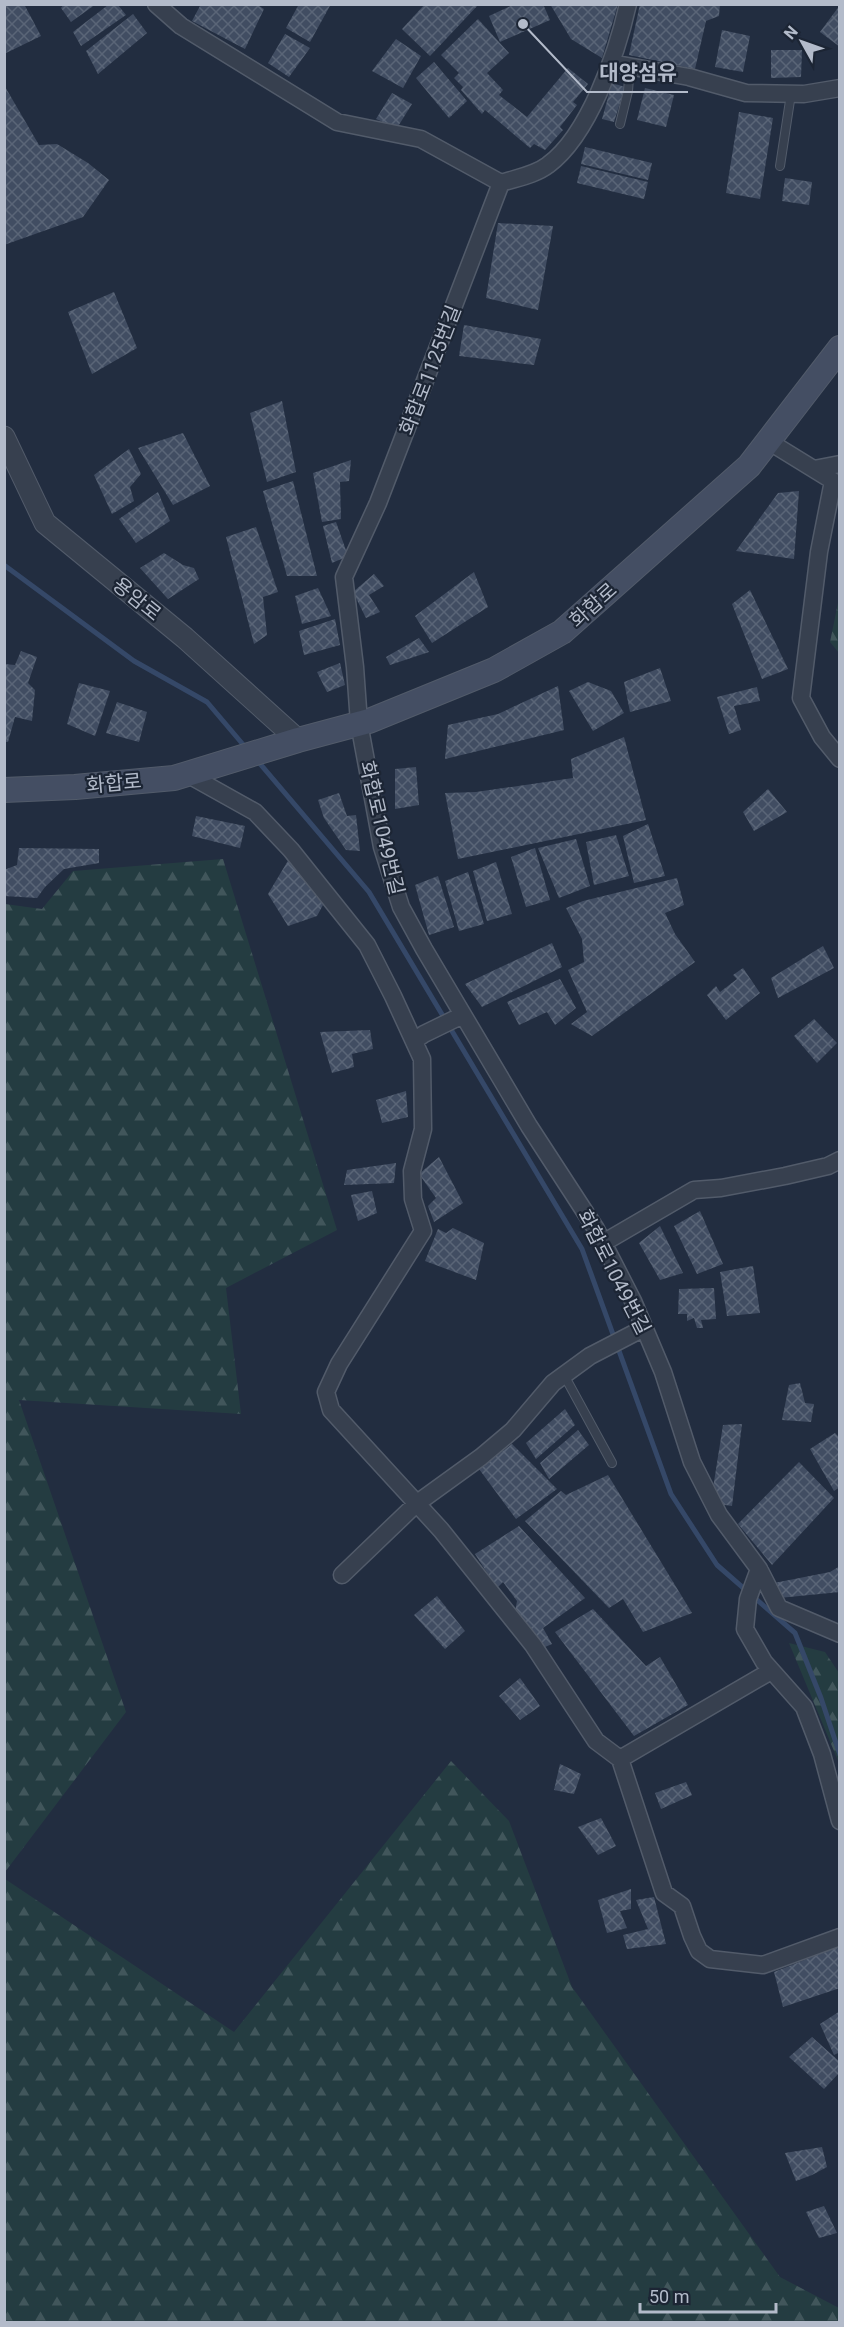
<svg xmlns="http://www.w3.org/2000/svg" width="844" height="2327" viewBox="0 0 844 2327" font-family="Roboto,'Noto Sans KR',sans-serif">
<style>
.forest{fill:url(#forest-firs)}
.lines{fill:none;stroke-linecap:round;stroke-linejoin:round}
.stream{stroke:#354868;stroke-width:5}
.building{fill:url(#building-cross-hatch)}
.service-casing{stroke:#525b6a;stroke-width:10}
.minor-casing{stroke:#525b6a;stroke-width:19}
.tertiary-casing{stroke:#525b6a;stroke-width:23}
.secondary-casing{stroke:#525b6a;stroke-width:26}
.service{stroke:#37404f;stroke-width:8}
.minor{stroke:#37404f;stroke-width:16}
.tertiary{stroke:#37404f;stroke-width:21}
.secondary{stroke:#444e63;stroke-width:24}
.labels{text-anchor:middle;dominant-baseline:central;stroke-width:4.5;stroke-linejoin:round;paint-order:stroke}
.street-label{font-size:20px;fill:#b3bbca;stroke:#1c2534}
.leader{fill:none;stroke:#b3bbca;stroke-width:2}
.callout-dot{fill:#b3bbca;stroke:#1c2534;stroke-width:2}
.callout-label{font-size:21px;text-anchor:middle;font-weight:bold;fill:#b3bbca;stroke:#1c2534;stroke-width:4.5;stroke-linejoin:round;paint-order:stroke}
</style>
<defs>
<pattern id="forest-firs" width="22" height="20" patternUnits="userSpaceOnUse" patternTransform="scale(1.5)"><rect width="22" height="20" fill="#243c41"/><path d="M5 1l3.5 6h-7zM16 11l3.5 6h-7z" fill="#41565b"/></pattern>
<pattern id="building-cross-hatch" width="8" height="8" patternUnits="userSpaceOnUse" patternTransform="scale(1.5)"><rect width="8" height="8" fill="#414d62"/><path d="M0 0l8 8M0 8l8-8" fill="none" stroke="#5a6577"/></pattern>
</defs>
<rect width="100%" height="100%" fill="#222d40"/>
<path class="forest" d="M839,598v55l-9,-11z
M223,859l114,371 -111,58 15,126 -222,-14 107,312 -121,160v-968l37,5 31,-38z
M789,1643l36,9 14,21v90z
M451,1761l58,60 63,166 208,290 59,31v14h-834v-443l229,153z"/>
<g class="lines">
<path class="stream" d="M4,565l130,96 73,41 39,46
M256,759l113,133 213,357 89,245 46,71 78,68 26,65 19,57"/>
</g>
<path class="building" d="M4,4h20l17,32 -37,18z
M64,4h32l-25,18 -10,-14z
M201,4h55l8,5 -19,40 -53,-28z
M299,4h32l-21,38 -24,-14z
M425,4h54l-49,52 -28,-27z
M515,4h28l7,16 -50,22 -11,-26z
M550,4h68l-16,54 -31,-19z
M640,4h80l-1,12 -13,5 -11,48 -66,-14z
M108,5h10l8,10 -45,31 -8,-14z
M840,5v42l-20,-15z
M133,14l14,19 -49,41 -12,-23z
M478,19l31,34 -22,20 16,17 -4,5 28,22 41,-49 20,16 -15,18 4,3 -17,22 3,3 -18,20 -11,-6 -4,4 -45,-38 -3,4 -21,-24 2,-3 -9,-9 5,-5 -18,-18z
M722,30l28,6 -7,36 -28,-5z
M285,34l25,14 -21,29 -21,-14z
M396,39l25,17 -18,32 -31,-17z
M771,50h31l-1,27 -30,1z
M434,62l33,39 -18,17 -33,-40z
M612,83l13,4 -11,35 -12,-3z
M4,85l35,60 18,-1 31,19 21,17 -26,37 -79,28z
M645,88l29,7 -8,32 -29,-7z
M392,93l20,11 -15,24 -21,-9z
M739,112l34,6 -13,81 -34,-6z
M585,147l67,16 -4,17 -67,-16z
M581,166l67,16 -4,17 -67,-16z
M785,178l27,4 -3,23 -27,-4z
M498,223l55,3 -15,84 -52,-12z
M114,292l23,56 -45,26 -24,-62z
M464,325l77,14 -7,26 -75,-9z
M282,401l14,71 -29,10 -17,-69z
M183,433l27,53 -37,19 -35,-57z
M129,449l12,25 -11,13 4,14 -22,13 -18,-39z
M351,460l-2,21 -9,1 1,37 -19,3 -9,-49z
M293,481l24,95h-30l-24,-85z
M799,491l-5,68 -58,-8 42,-58z
M158,492l12,29 -34,22 -17,-24z
M336,522l12,34 -16,7 -9,-37z
M256,527l22,65 -15,5 4,38 -13,9 -28,-107z
M164,553l19,12 11,3 5,11 -31,20 -28,-31z
M474,572l14,35 -56,36 -17,-27z
M374,574l10,12 -15,9 11,17 -14,6 -13,-26z
M318,588l13,28 -29,8 -7,-28z
M750,590l38,79 -26,10 -30,-75z
M335,619l5,26 -36,10 -5,-24z
M419,638l10,14 -39,13 -4,-8z
M21,651l16,6 -9,26 7,7 -3,31 -17,-4 -7,25h-4v-78l11,1z
M340,663l5,22 -18,7 -10,-20z
M660,668l11,33 -41,11 -6,-30z
M588,682l23,9 13,22 -31,18 -24,-40z
M79,683l31,8 -15,45 -28,-12z
M558,686l6,44 -119,29 3,-34 50,-11z
M757,687l3,14 -26,5 7,24 -12,4 -12,-37z
M117,702l30,10 -8,30 -33,-9z
M624,737l22,83 -188,39 -13,-66 31,-1 97,-14 -2,-19z
M416,767l3,38 -24,4v-40z
M768,789l19,23 -33,19 -11,-19z
M339,793l8,23 9,-1 4,36 -14,-1 -22,-32 -6,-18z
M196,816l49,10 -5,22 -48,-12z
M648,824l17,52 -31,7 -11,-47z
M616,835l13,41 -35,9 -8,-43z
M576,839l14,47 -31,12 -21,-50z
M19,848l80,1v14l-35,6 -19,18 -8,11 -33,-2v-26l13,-5z
M535,848l15,52 -24,7 -15,-50z
M289,859l34,46 -6,11 -29,10 -20,-32z
M496,862l16,52 -25,7 -14,-50z
M468,872l16,52 -25,7 -14,-50z
M438,876l16,51 -25,8 -14,-50z
M677,878l7,27 -19,8 10,21 20,28 -103,74 -21,-12 16,-12 -19,-42 16,-8 -2,-23 -16,-31 17,-7z
M552,943l10,24 -80,40 -17,-23z
M823,946l11,22 -56,30 -7,-20z
M743,968l17,25 -34,27 -19,-25 9,-9 4,6 17,-13 -4,-4z
M560,979l16,29 -21,17 -8,-13 -28,13 -12,-23z
M814,1019l23,24 -20,20 -23,-27z
M370,1030l3,19 -21,5 2,13 -22,6 -12,-41z
M406,1091l2,26 -26,6 -6,-23z
M439,1157l24,46 -29,19 -6,-16 8,-8 -17,-24z
M396,1163l-2,20 -50,2 3,-15z
M372,1191l5,22 -19,8 -7,-26z
M700,1211l23,53 -26,10 -23,-48z
M660,1226l23,47 -23,7 -21,-37z
M453,1228l31,15 -8,37 -51,-19 13,-32 8,4z
M753,1266l7,47 -33,3 -7,-44z
M714,1288l2,31 -15,1 2,8h-6l-3,-10 -7,3v-7h-9l1,-25z
M800,1383l5,20 9,1 -3,18 -29,-2 7,-35z
M565,1409l10,16 -39,34 -10,-16z
M742,1424l-10,82 -14,-2 -5,-16 10,-63z
M578,1430l11,15 -40,34 -9,-16z
M835,1433l5,5v49l-6,4 -24,-42z
M512,1444l45,45 -41,30 -37,-50z
M799,1462l35,36 -62,67 -34,-41z
M608,1475l84,138 -49,19 -20,-33 -14,9 -84,-87 36,-30 5,4z
M519,1526l66,72 -42,30 9,16 -7,3 -30,-35 2,-11 -14,-19 -6,6 -22,-34z
M840,1566v26l-61,6 -5,-15 56,-11z
M437,1596l28,35 -20,18 -31,-34z
M593,1609l53,57 14,-9 28,48 -54,31 -79,-104z
M520,1678l20,28 -20,14 -21,-24z
M560,1764l21,10 -7,20 -20,-4z
M686,1782l6,13 -31,14 -6,-16z
M601,1818l15,28 -18,9 -20,-28z
M631,1889v20l-11,2 7,17 -20,5 -9,-33z
M654,1897l12,47 -39,5 -4,-14 25,-6 -12,-29z
M840,1946v42l-57,19 -9,-35z
M840,2011v41l-6,3 -14,-31z
M812,2037l28,25v10l-16,17 -35,-32z
M822,2147l5,20 -15,8 -16,6 -11,-28z
M824,2206l13,27 -18,5 -13,-26z"/>
<g class="lines">
<g class="service-casing">
<path id="service" d="M620,124l8,-33 2,-25
M780,166l11,-72
M564,1375l48,88"/>
</g>
<g class="minor-casing">
<path id="minor" d="M156,4l25,22 156,96 84,17 80,44
M628,4c-11,49 -39,131 -80,161 -13,10 -32,13 -47,18l-123,320 -34,74 11,90 4,56 23,124 19,60 23,42 105,177 67,103 37,72 30,71 29,90 27,53 40,54 -11,30 -3,30 19,33 40,45 18,47 18,67
M611,63l78,14 57,16 58,1 36,-6
M768,441l65,40 -14,71 -18,146 21,39 18,22
M814,469l26,-5
M187,774l68,38 36,38 76,95 26,51 29,63 1,70 -11,42 1,28 10,32 -84,133 -13,28 5,18 110,120 92,115 63,96 24,18 44,134 18,13 10,30 7,15 11,8 53,6 77,-28
M414,1041l10,-7 39,-19
M603,1243l91,-53 27,-2 64,-12 43,-10 12,-6
M759,1569l20,39 61,26
M342,1575l74,-71 65,-47 32,-27 40,-47 37,-27 54,-28
M620,1759l151,-88"/>
</g>
<g class="tertiary-casing">
<path id="tertiary" d="M4,437l41,86 140,115 113,102"/>
</g>
<g class="secondary-casing">
<path id="secondary" d="M4,790l71,-3 99,-9 124,-38 71,-19 125,-51 68,-38 187,-166 91,-118"/>
</g>
<use href="#service" class="service"/>
<use href="#minor" class="minor"/>
<use href="#tertiary" class="tertiary"/>
<use href="#secondary" class="secondary"/>
</g>
<g class="labels">
<g class="street-label">
<text transform="translate(430 370) rotate(-69)">화합로1125번길</text>
<text transform="translate(137 599) rotate(39)">용암로</text>
<text transform="translate(593 605) rotate(-42)">화합로</text>
<text transform="translate(114 783) rotate(-5)">화합로</text>
<text transform="translate(382 828) rotate(77)">화합로1049번길</text>
<text transform="translate(614 1272) rotate(63)">화합로1049번길</text>
</g>
</g>
<path class="leader" d="M523 24L587 92H688"/>
<circle class="callout-dot" cx="523" cy="24" r="6"/>
<g class="callout-label">
<text x="638" y="80">대양섬유</text>
</g>
<rect width="844" height="2327" fill="none" stroke="#b3bbca" stroke-width="12"/>
<g transform="translate(802 42) rotate(310)" stroke="#1c2534" stroke-width="4.5" paint-order="stroke">
<path d="M0-4.5L10 22L0 15L-10 22Z" fill="#b3bbca"/>
<text y="-9" font-size="16" font-weight="bold" text-anchor="middle" fill="#b3bbca">N</text>
</g>
<path d="M640 2303v9h136v-9" fill="none" stroke="#b3bbca" stroke-width="3"/>
<text x="649" y="2303" font-size="18" fill="#b3bbca" stroke="#1c2534" stroke-width="4.5" paint-order="stroke">50 m</text>
</svg>
